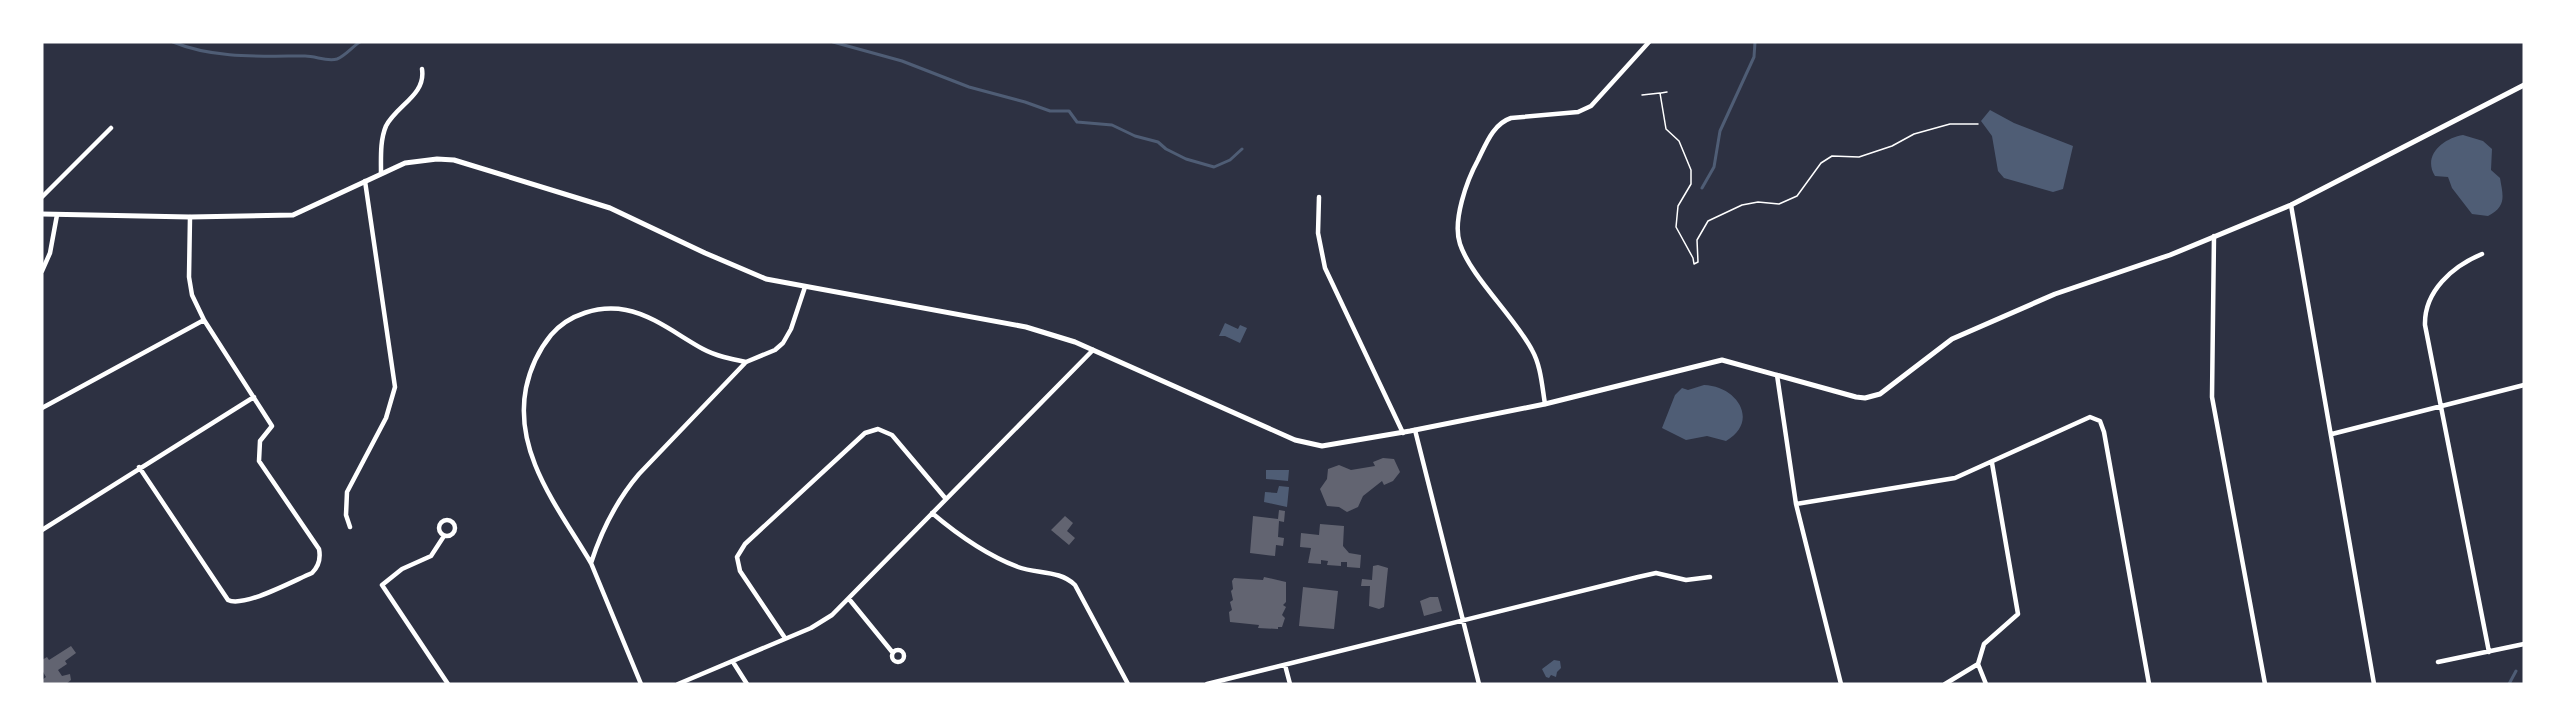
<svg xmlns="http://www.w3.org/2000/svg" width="2566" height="726" viewBox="0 0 2566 726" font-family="'Roboto Condensed',sans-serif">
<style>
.water{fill:#4f5d75}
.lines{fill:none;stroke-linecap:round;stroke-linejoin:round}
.stream{stroke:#4f5d75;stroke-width:3}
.building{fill:#626471}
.path{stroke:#fff;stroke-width:1.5}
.minor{stroke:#fff;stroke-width:4.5}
.tertiary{stroke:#fff;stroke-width:5}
</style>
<rect width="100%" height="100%" fill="#2d3142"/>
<path class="water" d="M1990,110l24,13 59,23 -10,43 -10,3 -49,-14 -6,-7 -6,-35 -11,-15z
M2463,135l20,6 9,8 -1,21 9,8c3,18 7,28 -12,38l-16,-2 -20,-26 -4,-11 -13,-1c-13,-21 9,-38 28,-41z
M1225,323l13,6 2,-4 7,3 -7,15 -15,-7h-6z
M1704,385c33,1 56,36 22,56l-19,-5 -21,4 -24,-12 13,-33 7,-7 6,2z
M1266,470h23l-1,11 -22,-2z
M1279,486l10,1 -2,20 -23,-5 1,-10 12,1z
M1554,660l6,1 1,7 -4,4 -1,5 -5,-2 -2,3 -3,-1 -4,-8z"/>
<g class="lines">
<path class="stream" d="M173,42c41,17 89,14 132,14 11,0 22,6 32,3 8,-3 16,-13 23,-17
M833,42l69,19 67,26 56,15 25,9h19l8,11 35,3 23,11 23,6 8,7 20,10 28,8 16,-7 12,-11
M1702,188l12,-21 6,-36 34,-74 1,-15
M2509,684l7,-13"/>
</g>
<path class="building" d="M1383,458l11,1 6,13 -7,9 -9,4 -2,-4 -19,15 -5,11 -11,5 -8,-5 -12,-1 -7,-17 7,-10 1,-10 11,-4 12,5 24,-4 -2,-4z
M1279,510l6,1 -1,11 -5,-1 -1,16 6,1 -1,8 -7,-1 -1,11 -25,-3 3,-37 25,3z
M1065,516l8,7 -6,8 8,7 -6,7 -18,-15z
M1320,524l24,2 -1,20 6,7 12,2 -1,13 -13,-1v-5h-6v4l-14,-1 1,-4 -7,-1v4l-13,-1 3,-15 -11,-1 1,-14 18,2z
M1378,565l10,3 -4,39 -5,2 -10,-3 1,-20h-9l1,-7 10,1 1,-14z
M1264,577l22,5v20l-3,3 3,2 -4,8 3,3 -3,9h-4v2l-20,-1 1,-3 -29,-3 -1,-10 3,-2 -2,-8 3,-2 -2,-9 2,-2 -1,-8 2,-3 29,2z
M1303,587l35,4 -4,38 -35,-3z
M1430,597h8l4,14 -18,5 -4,-15z
M71,646l5,7 -11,8 2,3 -9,6 4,6 8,-2 1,6 -5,4h-24v-4l4,-3 -4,-7v-10l5,-3 2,3z"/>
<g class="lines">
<path class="path" d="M1661,93l6,-1
M1642,95l18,-2 6,36 13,12 12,29v14l-13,22 -2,21 17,31 1,6 4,-2 -1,-22 11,-19 34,-16 16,-3 21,2 18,-8 24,-33 11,-7 27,1 33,-11 22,-12 36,-10h28"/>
<path class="minor" d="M381,173c0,-16 -1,-33 5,-47 11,-21 40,-31 36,-57
M42,197l69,-69
M1319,197l-1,36 7,35 78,165
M2291,205l83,479
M2214,236l-2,161 53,287
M2482,254c-29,12 -58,37 -57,71l64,327
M42,271l8,-18 7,-38
M1777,375l19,129 45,180
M1545,404c-3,-18 -4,-38 -13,-54 -18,-34 -61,-73 -72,-106 -8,-23 7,-64 18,-84 8,-16 15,-36 33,-42l67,-6 13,-6 58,-64
M42,408l162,-88
M1415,430l64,254
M2332,434l192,-49
M139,467l89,133c16,8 67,-20 84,-27 7,-7 9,-14 7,-24l-60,-88 1,-20 12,-15 -68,-106 -12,-25 -3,-18 1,-60
M1796,504l159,-26 135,-61 10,4 4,11 45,252
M932,513c26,22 54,42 86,54 19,7 42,3 57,18l53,99
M439 528a8 8 0 1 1 16 0a8 8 0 1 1-16 0Z
M350,527l-4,-12 1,-23 39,-74 9,-31 -30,-206
M42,530l212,-133
M444,536l-13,20 -29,13 -20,16 66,99
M591,563c-31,-53 -78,-109 -65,-175 4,-19 12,-37 25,-53 18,-21 48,-30 75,-25 27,5 53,26 77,39 13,7 28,10 43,13
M849,599l44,54
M785,638l-45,-67 -3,-14 8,-13 120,-111 13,-4 14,6 54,64
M892 656a6 6 0 1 1 12 0a6 6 0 1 1-12 0Z
M733,662l14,22
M2438,662l86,-18
M1978,664l8,20
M1285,665l5,19
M641,684l-50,-121c11,-34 25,-62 48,-89l107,-112 29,-12 8,-7 8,-14 14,-42
M678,684l133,-56 21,-13 261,-265
M1207,684l431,-107 18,-4 30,7 24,-3
M1945,684l33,-20 6,-20 34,-30 -26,-151"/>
<path class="tertiary" d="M42,214l148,3 103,-2 112,-52 32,-4 17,1 156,48 95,45 61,26 260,48 49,15 220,98 27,6 88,-15 135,-27 177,-44 134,37 9,1 15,-4 72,-55 103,-45 115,-39 121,-50 233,-120"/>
</g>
<rect width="2566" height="726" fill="none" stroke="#ffffff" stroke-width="87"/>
</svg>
